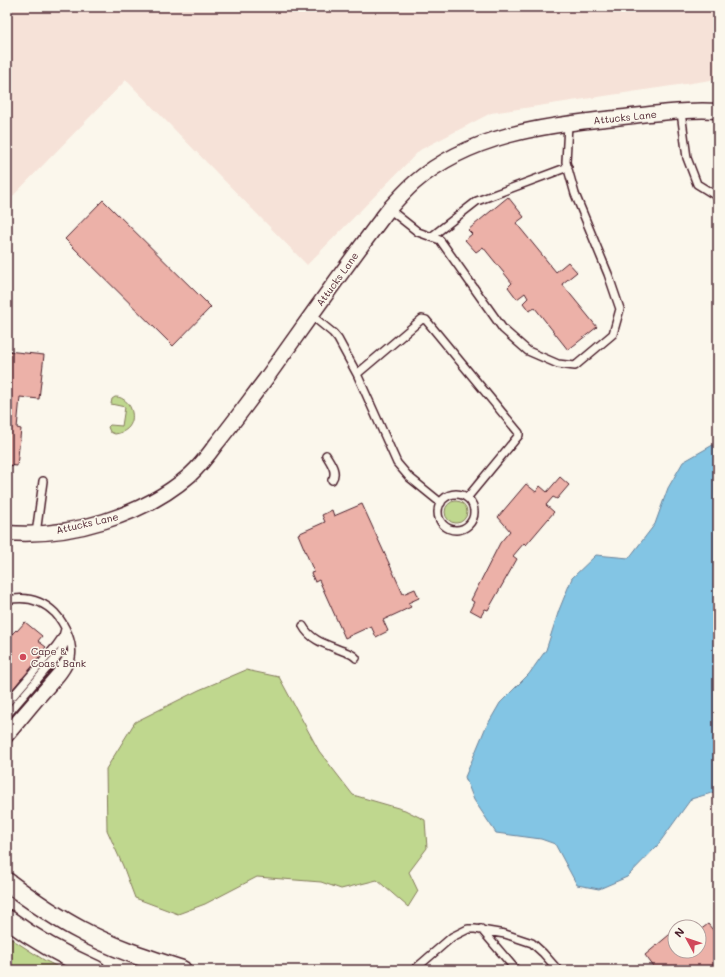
<svg xmlns="http://www.w3.org/2000/svg" width="725" height="977" viewBox="0 0 725 977" font-family="Mali,sans-serif">
<style>
.built{fill:#f6e2d8}
.green{fill:#bfd78e;stroke:#847b5c}
.water{fill:#83c5e4;stroke:#6c839a}
.building{fill:#ecb1a8;stroke:#4a1f2b}
.lines{fill:none;stroke-linecap:round;stroke-linejoin:round}
.service-casing{stroke:#4a1f2b;stroke-width:10}
.minor-casing{stroke:#4a1f2b;stroke-width:17}
.tertiary-casing{stroke:#4a1f2b;stroke-width:21}
.service{stroke:#fbf7ec;stroke-width:7}
.minor{stroke:#fbf7ec;stroke-width:14}
.tertiary{stroke:#fbf7ec;stroke-width:18}
.poi-dot{fill:#d1495b;stroke:#fbf7ec;stroke-width:1.5}
.labels{text-anchor:middle;dominant-baseline:central;stroke-width:3;stroke-linejoin:round;paint-order:stroke}
.street-label{font-size:10px;fill:#4a1f2b;stroke:#fbf7ec}
.poi-label{font-size:10px;fill:#4a1f2b;stroke:#fbf7ec;text-anchor:start}
</style>
<rect width="100%" height="100%" fill="#fbf7ec"/>
<filter id="ink" filterUnits="userSpaceOnUse"><feTurbulence type="fractalNoise" baseFrequency=".025" numOctaves="2"/><feDisplacementMap in="SourceGraphic" scale="8" xChannelSelector="R" yChannelSelector="G"/><feConvolveMatrix kernelMatrix="1 2 1 2 8 2 1 2 1" color-interpolation-filters="sRGB"/></filter>
<g filter="url(#ink)">
<path class="built" d="M7,7h711v72l-227,34 -71,37 -113,115 -181,-185 -119,122z"/>
<path class="green" d="M115,397c18,-1 28,33 0,37l-5,-2 -2,-5 2,-2 12,1 3,-19 -14,-3 1,-5z
M445 512a11 11 0 1 1 22 0a11 11 0 1 1-22 0Z
M246,670l33,7 40,74 34,44 52,15 20,10 2,28 -18,24 9,19 -10,16 -31,-27 -36,9 -20,-7 -64,-5 -52,27 -27,10 -43,-16 -12,-32 -16,-36 -1,-61 29,-47 64,-32z
M7,936l37,24 20,10h-57z"/>
<path class="water" d="M718,442v351l-3,-1 -24,7 -34,47 -30,31 -28,12 -22,-4 -22,-41 -14,-5 -45,-6 -22,-33 -9,-23 20,-48 15,-26 29,-29 17,-24 13,-40 13,-32 24,-23 33,3 26,-34 13,-36 15,-26z"/>
<path class="building" d="M508,197l16,20 -8,6 40,49 12,-10 9,10 -15,12 35,43 -29,23 -33,-42 -6,3 -6,-8 5,-5 -3,-5 -8,6 -9,-12 4,-4 -29,-36 -7,5 -11,-12 7,-6 -4,-4z
M103,200l108,107 -38,39 -108,-107z
M7,351l37,4 -5,44 -19,-2 -3,31 4,1 -4,37 -10,-1z
M560,477l9,8 -12,14 -4,-2 -7,8 8,7 -28,33 -2,-2 -11,13 4,3 -29,51 -3,-1 -4,7 -11,-6 4,-8 -3,-2 29,-57 10,-12 -12,-14 28,-33 10,8 4,-6 7,6z
M362,504l41,90 12,-5 4,9 -11,5 3,4 -28,13 5,11 -12,6 -5,-11 -26,12 -26,-58 -4,2 -4,-9 3,-1 -16,-38 27,-12 -3,-7 10,-5 2,6z
M25,622l17,14 -4,5 8,6 -2,2 1,2 -11,13 16,14 -12,14 -16,-14 -15,18v-57l9,-9 1,1z
M708,924l10,12v34h-68l4,-3 -9,-12 30,-25v21h24v-20z"/>
<g class="lines">
<g class="service-casing">
<path id="service" d="M681,112l6,46 10,26 21,13
M389,209l29,23 22,8 63,89 25,22 30,13 17,2 38,-32 7,-25 -12,-35 -33,-80 -9,-32 2,-38
M431,237l46,-36 91,-34
M311,315l22,18 5,6 19,35
M326,455c4,7 12,17 6,25
M438 512a18 18 0 1 1 36 0a18 18 0 1 1-36 0Z
M441,503l-32,-26 -12,-14 -40,-89 65,-55 4,1 93,113v2l-52,63
M36,534l7,-53
M7,600c18,-4 34,-1 48,13 10,11 19,30 16,45 -4,15 -19,28 -28,39 -12,14 -24,29 -36,43
M303,626c8,15 25,19 40,25 5,2 10,3 13,7
M7,703l49,-57 7,-10 2,-7
M7,715l54,-63 7,-16
M7,729l52,-60 9,-13
M481,929l35,41
M414,970l38,-33 16,-8h7l30,5 27,9 11,10 15,17"/>
</g>
<g class="minor-casing">
<path id="minor" d="M7,533c62,5 136,-17 183,-58 10,-9 19,-21 27,-32 17,-21 32,-42 48,-63 41,-57 81,-115 124,-171 8,-9 16,-18 25,-26 55,-48 131,-58 201,-65 32,-4 71,-9 103,-7"/>
</g>
<g class="tertiary-casing">
<path id="tertiary" d="M7,882c24,18 48,35 75,49 31,17 66,28 100,39
M7,919c28,21 57,37 89,51"/>
</g>
<use href="#service" class="service"/>
<use href="#minor" class="minor"/>
<use href="#tertiary" class="tertiary"/>
</g>
</g>
<circle class="poi-dot" cx="23" cy="657" r="4"/>
<g class="labels">
<g class="street-label">
<text transform="translate(625 117) rotate(-6)">Attucks Lane</text>
<text transform="translate(337 279) rotate(-54)">Attucks Lane</text>
<text transform="translate(87 523) rotate(-13)">Attucks Lane</text>
</g>
<g class="poi-label">
<text x="31" y="651">Cape &amp;<tspan x="31" dy="12">Coast Bank</tspan></text>
</g>
</g>
<rect width="725" height="977" fill="none" stroke="#fbf7ec" stroke-width="24"/>
<rect x="12" y="12" width="701" height="953" fill="none" stroke="#4a1f2b" stroke-width="1.5" filter="url(#ink)"/>
<g transform="translate(687 939) rotate(310)"><circle r="19" fill="#fbf7ec" stroke="#b4a19f"/>
<path d="M0-3L7 15L0 10L-7 15Z" fill="#d1495b"/>
<text y="-6" font-size="11" font-weight="bold" text-anchor="middle" fill="#4a1f2b">N</text>
</g>
</svg>
